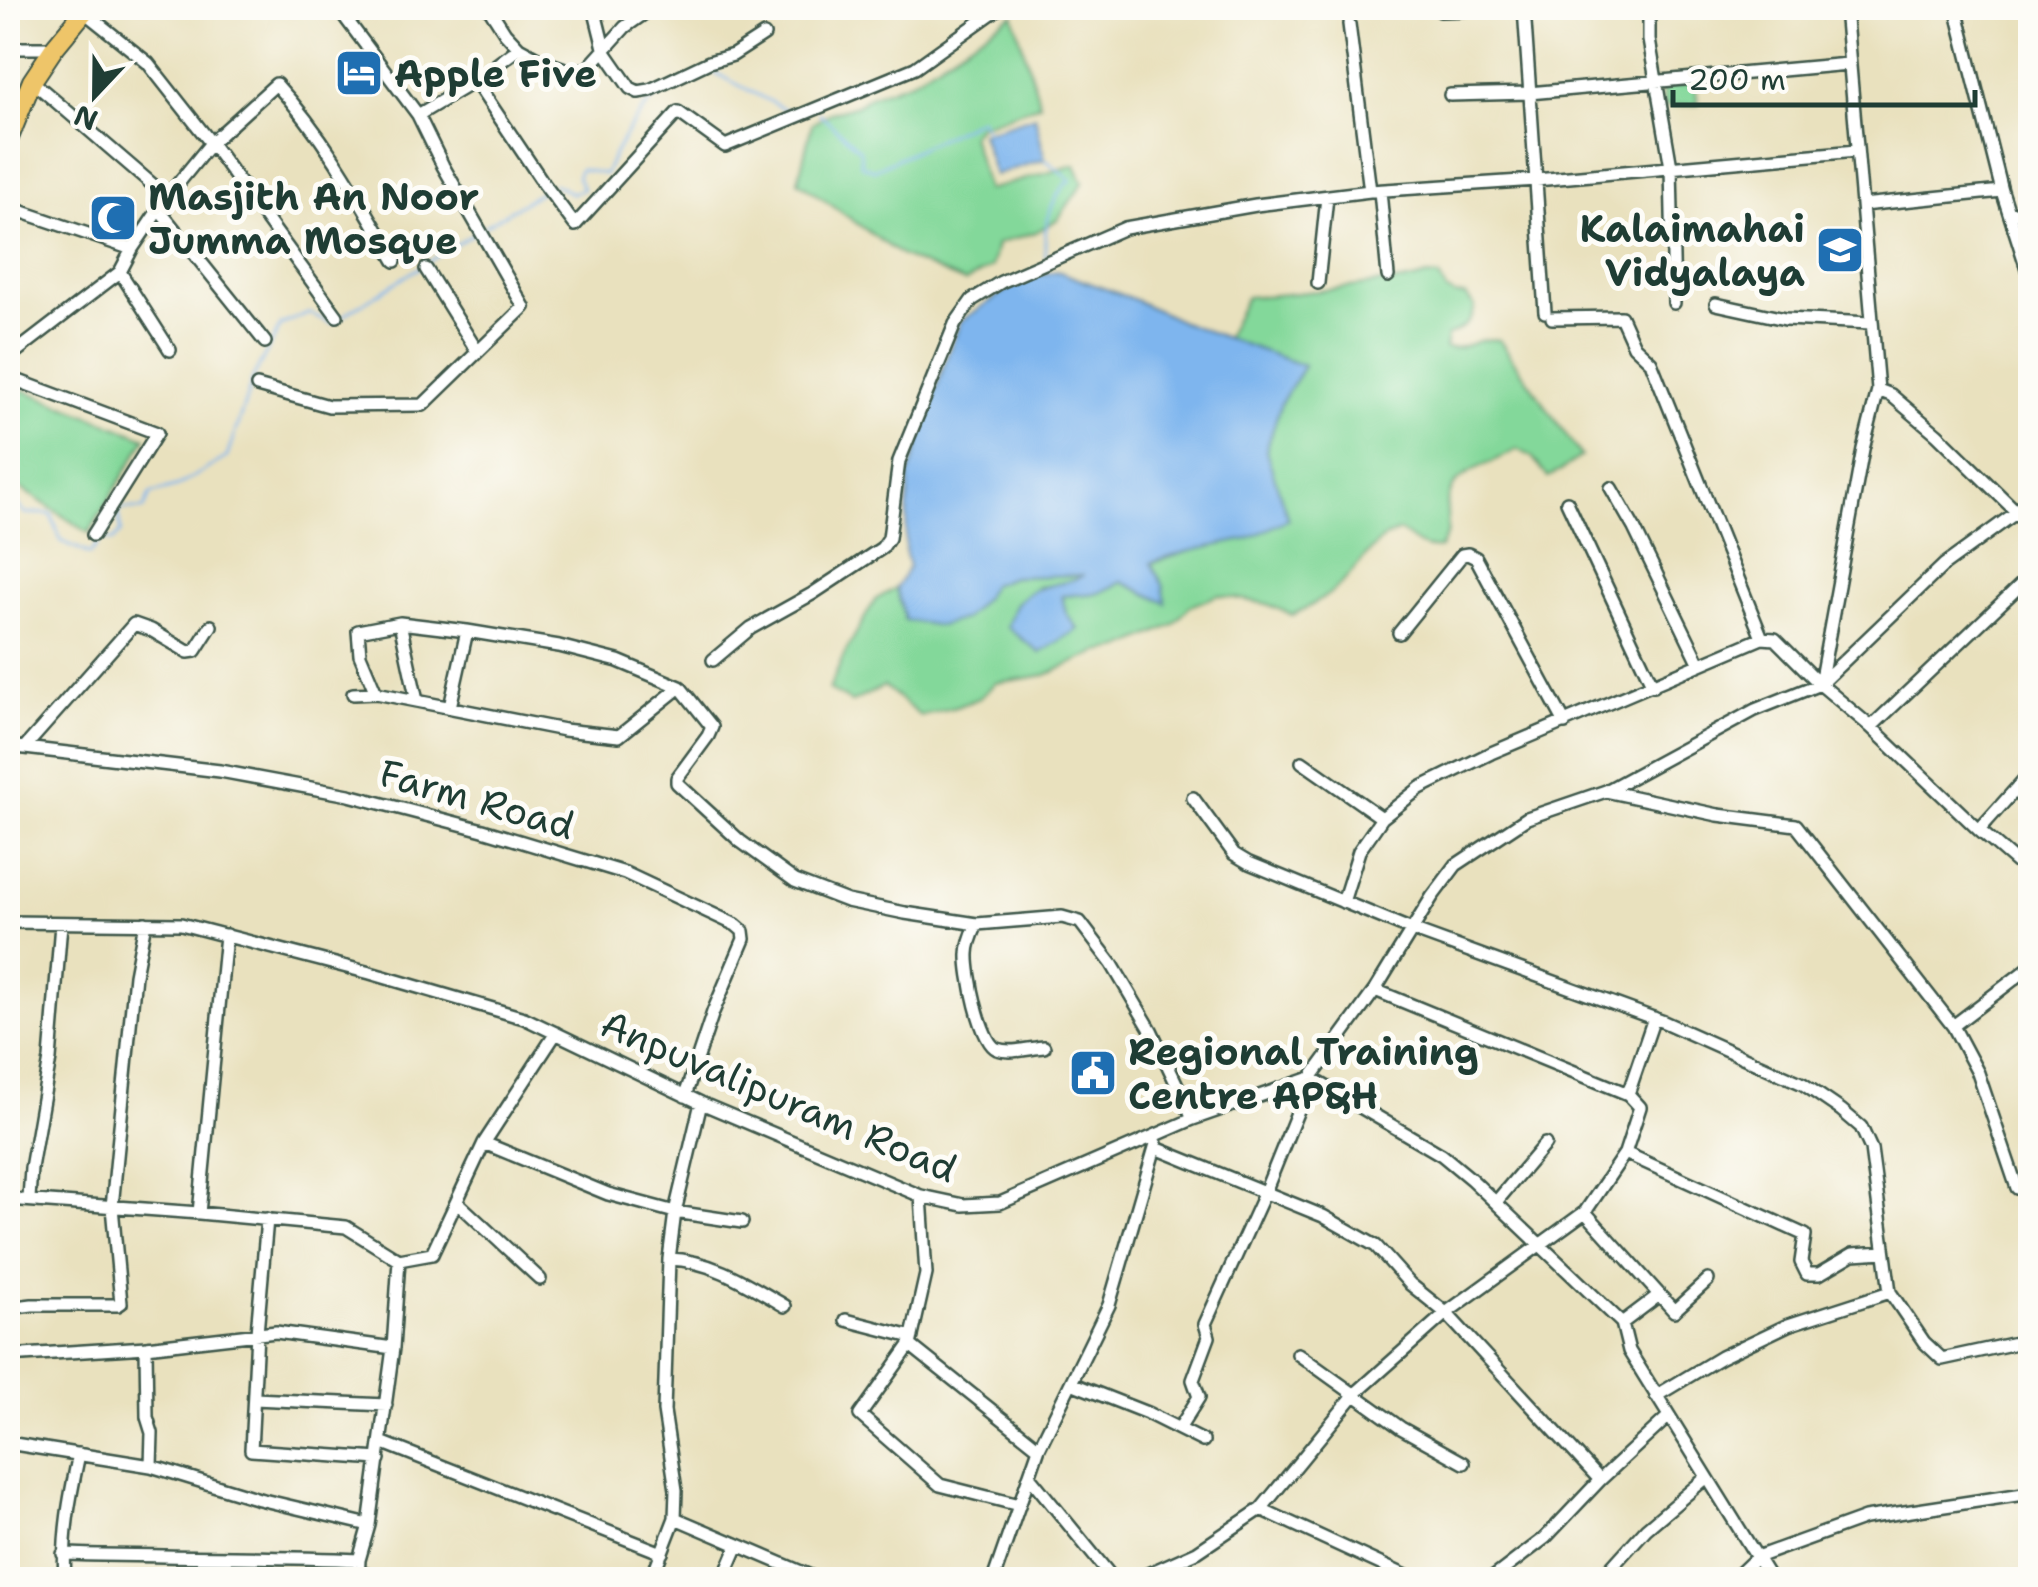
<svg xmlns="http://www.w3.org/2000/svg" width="2038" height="1587" viewBox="0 0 2038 1587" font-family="'Shantell Sans',sans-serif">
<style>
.green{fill:#83d89a;stroke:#518a67;stroke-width:2.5}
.water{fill:#7eb5ee;stroke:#4e7991;stroke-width:2.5}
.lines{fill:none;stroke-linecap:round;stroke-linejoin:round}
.stream{stroke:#7eb5ee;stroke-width:2.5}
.street-casing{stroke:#3d5649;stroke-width:16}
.primary-casing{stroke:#3d5649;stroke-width:22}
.street{stroke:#fff;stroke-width:11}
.primary{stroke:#eec569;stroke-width:18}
.labels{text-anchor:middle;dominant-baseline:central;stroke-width:10;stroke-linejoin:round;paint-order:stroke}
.poi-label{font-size:38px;font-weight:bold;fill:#1f3d34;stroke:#fdfcf7;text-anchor:start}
.street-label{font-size:38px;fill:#1f3d34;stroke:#fdfcf7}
</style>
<rect width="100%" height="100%" fill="#fdfcf7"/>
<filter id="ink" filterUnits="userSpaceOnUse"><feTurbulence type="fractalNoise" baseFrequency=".01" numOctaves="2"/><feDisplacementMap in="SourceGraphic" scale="20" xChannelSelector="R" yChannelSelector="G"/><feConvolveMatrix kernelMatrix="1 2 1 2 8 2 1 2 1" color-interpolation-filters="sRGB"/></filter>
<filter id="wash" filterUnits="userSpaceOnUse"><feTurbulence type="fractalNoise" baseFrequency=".0048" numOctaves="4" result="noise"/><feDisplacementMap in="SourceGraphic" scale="40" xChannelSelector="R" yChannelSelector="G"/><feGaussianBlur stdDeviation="2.25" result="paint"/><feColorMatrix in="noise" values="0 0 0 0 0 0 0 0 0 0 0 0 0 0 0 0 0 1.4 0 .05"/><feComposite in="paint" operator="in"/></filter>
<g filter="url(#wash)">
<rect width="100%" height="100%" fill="#e9e1be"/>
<path class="green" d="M1013,14l27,90 -62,22 -7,9 16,55 88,-25 8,18 -25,36 -22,13 -39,12 -5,23 -27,15 -63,-26 -104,-75 14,-57 18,-11 27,-8 15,-10 39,-14z
M1695,83l3,21 -34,3 -2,-21z
M1427,276l12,1 7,13 9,5 10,1 10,10c-4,19 -11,21 -28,30l-2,12c21,3 32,-12 54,-8l82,116 -20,15 -13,6 -16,-20 -15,-8c-24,17 -62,18 -69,51 -3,11 1,23 -1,33 -2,6 -5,10 -7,15 -17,3 -27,-7 -40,-17 -25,7 -37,31 -54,48 -16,17 -33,26 -54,36l-25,-11 -49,-9 -28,11 -17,19 -51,23 -24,4 -52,23 -51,8 -15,15 -24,9 -36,9 -36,-30 -32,16 -23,-12 16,-37 30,-53 21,-12 9,32 79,-22 7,-13 22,-8 76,-3 -24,10 -27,3 28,26 -5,-17 38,-3 23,-11 41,3 -13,-21 137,-44 -21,-69 15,-48 23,-37 -78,-28 20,-41c43,-2 84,-7 127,-13 22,-3 31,0 54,-8z
M8,384l138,54 -57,95 -81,-53z"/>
<path class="water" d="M1035,116l10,43 -51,16 -13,-42z
M1057,271l76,28 49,23 122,44 -23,37 -15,48 22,68 -40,20 -62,13 -35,11 12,22 3,18 -44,-21 -23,11 -37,3 4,17 12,16 -38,24 -33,-26c3,-7 5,-18 10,-24 17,-21 46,-16 67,-28l-72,2 -21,8 -7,13 -20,21 -25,7 -34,-6 -9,-32 13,-21 -4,-17 4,-75 38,-119 14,-35 64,-43z"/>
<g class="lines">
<path class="stream" d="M708,69l86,45
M819,113l41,37 1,15 13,5 106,-51 7,13
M553,184l19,9 11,-4 -6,-12 3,-8 25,5c13,-32 32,-59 57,-84
M485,226l57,-35
M1046,257c-4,-25 4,-62 25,-77l-25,-20
M341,317l133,-84
M8,496l17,17 26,1 10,27 29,13 12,-16 11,3 8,-9 -3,-23h26l6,-15 28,-8 49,-29 26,-79 28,-53 27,-12 24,10 2,-2"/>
</g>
</g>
<g filter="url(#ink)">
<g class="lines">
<g class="street-casing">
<path id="street" d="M489,8l16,25 14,15 26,14 26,9 16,-2 38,-42 27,-19
M594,8l11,44 25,36 8,4 12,-2 59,-28 24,-7 31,-20
M1524,8l21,304
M1649,8v32l22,127 3,136
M1956,8l46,183 28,87
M83,11l65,52 63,80 126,173
M1440,11l85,-3
M1349,24l21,167
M8,48h46
M32,81l135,116
M475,81l69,103 31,41 103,-113 47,34 190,-78 84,-60
M1450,95l79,-2 319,-29
M418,115l57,-34 44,-33
M1380,191l8,85
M1862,205l140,-14
M8,207l124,42
M159,210l106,132
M2011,215l19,-8
M426,269l51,82
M120,272l50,78
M1318,283l9,-86
M1716,304l69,15 86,4
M1552,318l69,-1 13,29 17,16 111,276
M8,358l112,-86 12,-23 35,-52 44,-54 65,-59c49,53 83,115 119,177
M8,377l149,56 -64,102
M257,386l72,20 94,-1 101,-98 -81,-141 -25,-51 -80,-107
M1878,390l13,5 46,39 93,91
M1611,488l23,40 66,136
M1567,502l86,184
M400,623l67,8 -17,76
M467,631l92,15 59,15 62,26
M1399,633l63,-78 6,-1 8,4 89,165
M713,660l38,-32 61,-34 70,-46 7,-10 10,-77 56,-137 17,-24 29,-18 124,-54 131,-23 114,-14 166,-11 320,-29
M1821,683l123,-118 73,-53 13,-15
M376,693l-16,-38 -2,-24 42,-8 17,78
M353,694l23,-1 188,37 55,6 61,-49 32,40 -4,9 -31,42v5l63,58 55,40 52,20 58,12 72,11 85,-7 18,5 32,42 39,66 42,89
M1871,727l159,-151
M8,746l212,25 129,24 134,35 142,43 111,52 7,6 1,8 -31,73 -28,84
M25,747l109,-123 17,6 37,22 7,-1 16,-25
M1302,762l80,56
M1606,791l112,24 78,10 157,201 25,47 39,115
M1193,798l41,56 15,9 163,67 252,92 139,62 38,26 20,17 10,22 19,143 34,50 18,17 88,-19
M1979,830l51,-57
M1343,902l16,-51 23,-33 38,-30 71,-35 271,-115 13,1 45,45 51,43 108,103 51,44
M8,922l173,2 189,49 154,45 177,85 220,93 42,9 37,-2 193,-84 118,-41 64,-88 57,-93 24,-32 71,-47 79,-27 149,-81 65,-26 43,-235 15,-59 -33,-382
M977,924c-4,9 -9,19 -9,30 -1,18 12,88 29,95 14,5 33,-1 47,-2
M1953,1026l77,-59
M1628,1094l26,-76
M484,1143l124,51 67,18 67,10
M1156,1148l167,68 53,30 34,38 36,29 154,167 -55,58 -55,42
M1625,1153l180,82 -4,27 6,12h12l34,-20 31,-2
M921,1196l5,78 -16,71 -50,70 80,70 79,20
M8,1199l191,14 147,14 53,33 33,-6 52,-111 72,-110
M29,1199l2,-31 19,-109 11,-135
M457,1202l83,77
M1496,1202l49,-58
M1585,1212l89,99 34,-31
M199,1213l27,-278
M267,1219l-10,114 -6,117 128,9
M669,1259c43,1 80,26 116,47
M8,1308l24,-3h86l3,-2 -9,-96 23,-232 10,-52
M846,1320l66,17
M1622,1323l37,-28
M910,1345l129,103
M146,1347l1,70 5,16 -1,33
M1298,1354l103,74 63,35
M8,1356l138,-9 130,-15 117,16
M1071,1383l76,30 56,28
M1656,1396l65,-39 67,-32 102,-33
M254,1399l132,6
M1179,1429l20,-32 -6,-17 16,-43 -4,-13 60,-132 46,-114 131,77 29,24 151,144 7,28 142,229
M381,1442l281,111
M8,1443l143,23 108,33 110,26
M1029,1476l85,104
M1600,1480l69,-64
M1261,1509l154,71
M675,1518l145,62
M63,1554c99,3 198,2 296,6
M360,1572l23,8
M65,1580c-3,-44 5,-84 14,-126
M358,1580l1,-20 10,-35 24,-177 6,-88
M651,1580l24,-62 1,-28 -12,-79 5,-152 6,-47 26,-109
M723,1580l15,-35
M993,1580l46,-132 70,-143 47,-161
M1134,1580l63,-28 64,-43 94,-115 91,-81 139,-101 40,-59 15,-46 -12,-13 -253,-104
M1600,1580l46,-51 61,-52
M1733,1580l24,-23 108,-39 165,-25"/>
</g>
<g class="primary-casing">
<path id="primary" d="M8,140l24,-59 22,-33 33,-40"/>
</g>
<use href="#street" class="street"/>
<use href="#primary" class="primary"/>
</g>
</g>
<defs>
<g id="hotel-square" transform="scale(2.5)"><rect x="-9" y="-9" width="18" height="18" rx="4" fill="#1f6fb2" stroke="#fdfcf7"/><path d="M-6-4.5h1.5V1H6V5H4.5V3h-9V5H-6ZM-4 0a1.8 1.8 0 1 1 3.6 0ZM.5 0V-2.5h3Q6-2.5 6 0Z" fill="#fff"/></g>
<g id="mosque-square" transform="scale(2.5)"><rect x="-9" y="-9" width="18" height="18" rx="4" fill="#1f6fb2" stroke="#fdfcf7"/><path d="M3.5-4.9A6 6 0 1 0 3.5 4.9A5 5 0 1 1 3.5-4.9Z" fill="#fff"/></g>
<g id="school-square" transform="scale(2.5)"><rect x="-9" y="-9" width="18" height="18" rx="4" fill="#1f6fb2" stroke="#fdfcf7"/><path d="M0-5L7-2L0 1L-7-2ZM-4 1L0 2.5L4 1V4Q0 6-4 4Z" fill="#fff"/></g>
<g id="civic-square" transform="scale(2.5)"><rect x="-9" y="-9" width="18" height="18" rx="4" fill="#1f6fb2" stroke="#fdfcf7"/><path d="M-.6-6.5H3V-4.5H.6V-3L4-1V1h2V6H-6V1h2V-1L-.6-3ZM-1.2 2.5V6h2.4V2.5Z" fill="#fff"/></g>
</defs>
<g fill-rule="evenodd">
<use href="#hotel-square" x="359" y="73"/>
<use href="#mosque-square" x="113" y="218"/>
<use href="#school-square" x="1840" y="250"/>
<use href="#civic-square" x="1093" y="1073"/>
</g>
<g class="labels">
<g class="poi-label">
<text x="394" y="73">Apple Five</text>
<text x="148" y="196">Masjith An Noor<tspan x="148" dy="44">Jumma Mosque</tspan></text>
<text x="1805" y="228" text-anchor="end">Kalaimahai<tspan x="1805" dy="44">Vidyalaya</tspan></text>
<text x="1128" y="1051">Regional Training<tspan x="1128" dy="44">Centre AP&amp;H</tspan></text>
</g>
<g class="street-label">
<text transform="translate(477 799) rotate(16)">Farm Road</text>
<text transform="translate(779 1096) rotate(23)">Anpuvalipuram Road</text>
</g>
</g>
<rect width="2038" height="1587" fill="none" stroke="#fdfcf7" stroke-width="40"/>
<g transform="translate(95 95) rotate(202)" stroke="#fdfcf7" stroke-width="8" paint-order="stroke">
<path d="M0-8L18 38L0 25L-18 38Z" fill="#1f3d34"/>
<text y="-15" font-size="28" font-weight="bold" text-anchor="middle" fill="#1f3d34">N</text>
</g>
<path d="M1673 90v15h302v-15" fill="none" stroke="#1f3d34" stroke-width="5"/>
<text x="1688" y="90" font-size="30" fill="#1f3d34" stroke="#fdfcf7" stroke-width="8" paint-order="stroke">200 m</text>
</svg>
